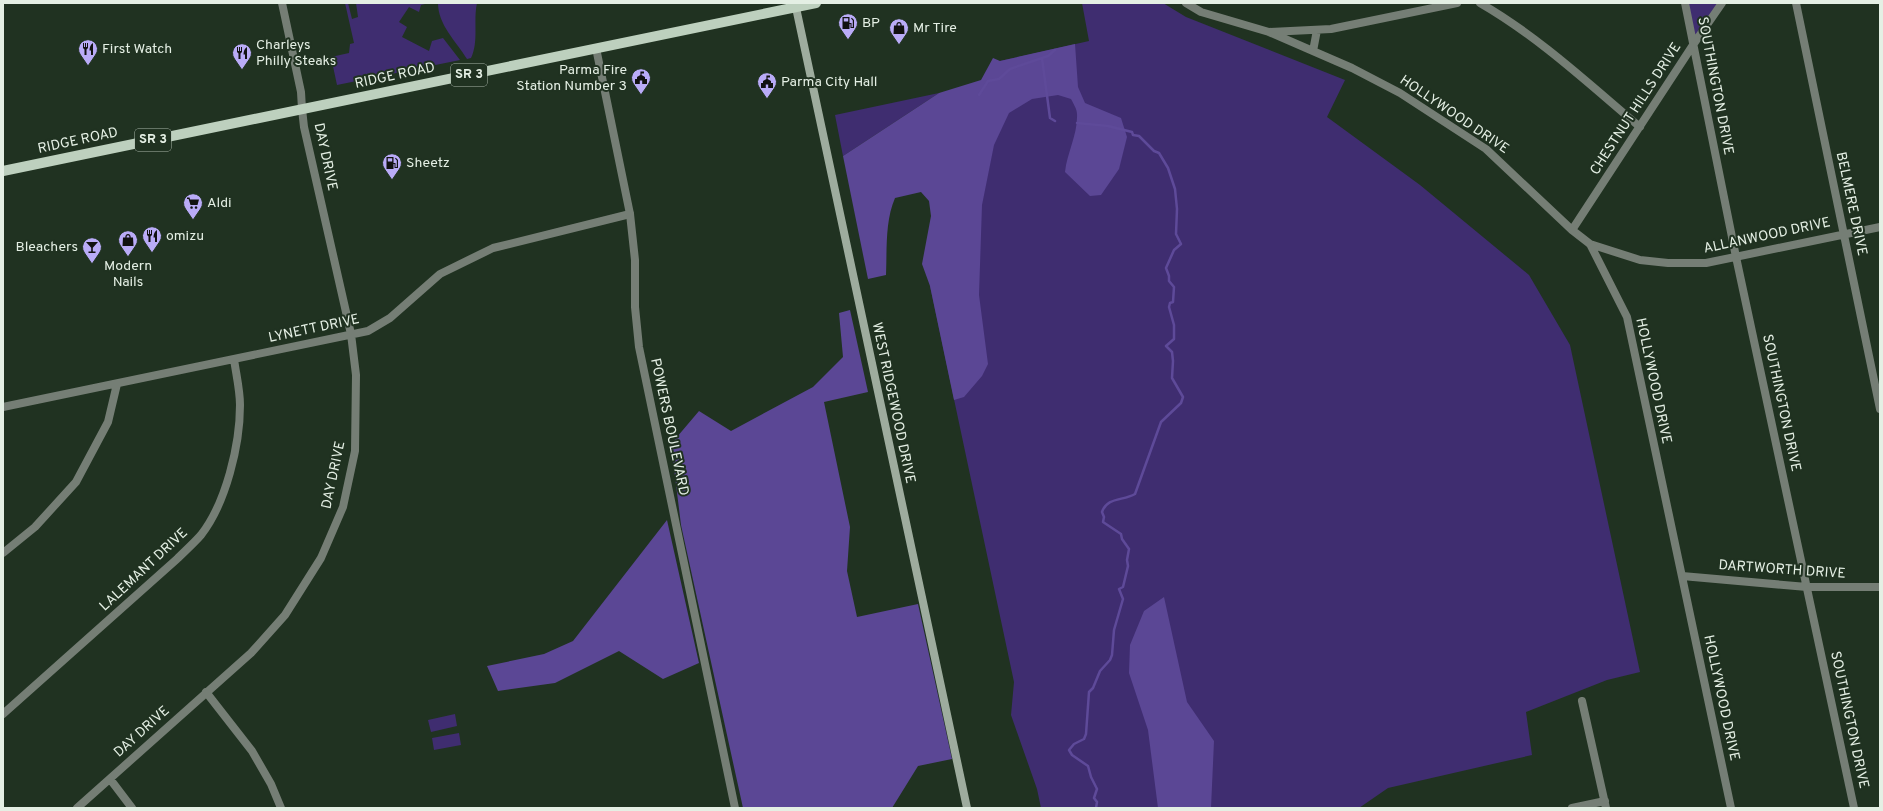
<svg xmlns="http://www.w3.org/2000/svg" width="1883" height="811" viewBox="0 0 1883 811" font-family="Overpass,sans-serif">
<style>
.green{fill:#3f2d70}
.forest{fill:#5b4795}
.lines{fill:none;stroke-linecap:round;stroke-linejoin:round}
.stream{stroke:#5e4a99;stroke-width:2.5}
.minor{stroke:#757e75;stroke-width:8}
.tertiary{stroke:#757e75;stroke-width:8}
.secondary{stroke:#9eac9e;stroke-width:8}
.primary{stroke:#bdd0be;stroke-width:10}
.labels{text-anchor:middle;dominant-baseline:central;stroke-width:4;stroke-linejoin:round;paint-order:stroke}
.shield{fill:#203221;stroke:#a9b6aa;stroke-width:1}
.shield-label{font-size:13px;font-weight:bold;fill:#e4efe4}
.poi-label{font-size:14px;fill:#e4efe4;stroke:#203221;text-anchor:start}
.street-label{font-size:14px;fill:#e4efe4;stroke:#203221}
</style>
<rect width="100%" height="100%" fill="#203221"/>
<path class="green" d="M345,3h3l4,16 6,-2 -2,-14h73l-8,2 -2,7 -10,-5 -10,15 8,5 -5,10 27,14 3,-10 11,-3 17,22 -123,25 -6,-28 18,-4 1,-9 4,-1z
M438,3h39c-4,18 2,38 -6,55l-4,1c-11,-18 -29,-34 -29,-56z
M1082,3h81l23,14 159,63 -18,37 93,68 109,90 41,70 70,327 -33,8 -81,32 6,43 -144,33 -29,20h-318l-4,-19 -26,-74 3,-33 -84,-396 70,-225 89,-20z
M1685,3h37l-29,42z
M939,93l-96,63 -8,-41z
M455,714l2,12 -26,6 -3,-12z
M459,733l2,12 -27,5 -2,-12z"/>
<path class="forest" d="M1075,44l3,43 7,16 36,15 6,19 -8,32 -18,26 -11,1 -25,-24c2,-19 13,-38 12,-58 0,-5 -4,-11 -6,-15l-13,-4 -26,4 -23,14 -15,32 -12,60 -3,90 9,69 -6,12 -18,21 -10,3 -24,-114 -8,-22 9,-48 -2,-15 -8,-9 -26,6c-10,23 -8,52 -9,77l-18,4 -25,-123 96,-63 42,-13 12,-22 7,3z
M850,310l18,82 -44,10 26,125 -3,44 10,46 61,-13 34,155 -34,7 -26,42h-149l-62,-283 -10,-81 28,-33 32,20 82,-44 30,-30 -4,-44z
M667,520l32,143 -36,16 -44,-28 -64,32 -57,8 -11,-25 57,-12 29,-13z
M1164,597l23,105 27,39 -3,67h-53l-10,-78 -19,-57 1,-28 14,-34z"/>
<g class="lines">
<path class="stream" d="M1055,50l-7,6 -6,2 8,60 5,3
M979,95l9,-14 11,-2 11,-10 32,-11
M1077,123l31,3 24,6 1,3 6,1 15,15 5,2 9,15 7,21 2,20 -1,25 5,10 -7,6 -8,18 3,8v5l5,6 -1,15 -3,1 -1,4 5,18v14l-8,7 6,6 1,9 -1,17 11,19 -2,6 -20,19 -26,72c-12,7 -28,3 -33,18l2,5 -1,5 18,12 1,5 7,10 -2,11 1,6 -5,21 -4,2 4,10 -9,31 -2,25 -2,5 -10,11 -7,17 -4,4 -3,42 -2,5 -10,5 -5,6 3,5 16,11 3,11 6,12 -3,9 3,4 -1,6"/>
<path class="minor" d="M1186,3l15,9 68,20 83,36 48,25 86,56 86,81 18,14 37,73 104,491
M1480,3c59,34 109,81 160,124
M1685,3l51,254 118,551
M1796,3l84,406
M1269,32l62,-3 126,-26
M1313,51l4,-21
M1572,230l121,-185 29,-42
M1590,244l50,16 28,3h38l174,-36
M3,407l365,-76 22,-13 50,-44 53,-26 137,-34
M3,553l32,-26 41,-45 32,-60 9,-38
M1682,576l125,11h73
M206,692l46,59 19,33 10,24
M1582,701l24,107
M3,714l174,-155c8,-8 17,-16 24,-24 25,-32 39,-90 39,-130 0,-15 -4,-31 -6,-46
M110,779l22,29
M77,808l174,-155 34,-38 36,-57 22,-51 12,-56 1,-76 -5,-41 -47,-207 -2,-18
M1572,808l33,-7"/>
<path class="tertiary" d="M282,3l19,89 1,17
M596,48l34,166 5,46v47l4,40 96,461"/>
<path class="secondary" d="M795,3l172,805"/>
<path class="primary" d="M3,171l813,-168"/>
</g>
<defs>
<g id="fuel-pin" transform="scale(1)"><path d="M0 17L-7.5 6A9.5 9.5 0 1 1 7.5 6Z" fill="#b9abf7" stroke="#203221"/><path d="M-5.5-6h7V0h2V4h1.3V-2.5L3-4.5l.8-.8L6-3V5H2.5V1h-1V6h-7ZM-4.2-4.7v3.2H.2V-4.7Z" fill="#111"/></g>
<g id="shop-pin" transform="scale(1)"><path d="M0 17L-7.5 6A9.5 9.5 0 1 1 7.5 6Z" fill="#b9abf7" stroke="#203221"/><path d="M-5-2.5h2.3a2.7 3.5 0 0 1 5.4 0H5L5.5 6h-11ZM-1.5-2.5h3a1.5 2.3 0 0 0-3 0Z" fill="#111"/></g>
<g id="restaurant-pin" transform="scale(1)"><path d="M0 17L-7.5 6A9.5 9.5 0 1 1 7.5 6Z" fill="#b9abf7" stroke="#203221"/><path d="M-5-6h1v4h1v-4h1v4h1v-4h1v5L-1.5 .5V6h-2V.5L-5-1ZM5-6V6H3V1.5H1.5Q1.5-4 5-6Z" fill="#111"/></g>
<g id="civic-pin" transform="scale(1)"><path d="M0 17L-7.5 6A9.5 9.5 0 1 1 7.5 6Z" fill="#b9abf7" stroke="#203221"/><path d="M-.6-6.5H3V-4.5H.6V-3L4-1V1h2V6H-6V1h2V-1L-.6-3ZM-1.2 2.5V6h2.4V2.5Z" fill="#111"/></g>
<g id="supermarket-pin" transform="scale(1)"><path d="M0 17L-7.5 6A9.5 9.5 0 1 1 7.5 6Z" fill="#b9abf7" stroke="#203221"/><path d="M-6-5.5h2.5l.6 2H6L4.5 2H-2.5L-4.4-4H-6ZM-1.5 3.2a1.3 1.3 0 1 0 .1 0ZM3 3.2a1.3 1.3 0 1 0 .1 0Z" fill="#111"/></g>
<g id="bar-pin" transform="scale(1)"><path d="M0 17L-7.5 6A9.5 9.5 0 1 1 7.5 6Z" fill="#b9abf7" stroke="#203221"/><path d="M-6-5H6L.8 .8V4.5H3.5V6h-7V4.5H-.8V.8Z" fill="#111"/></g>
</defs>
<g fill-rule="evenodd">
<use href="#fuel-pin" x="848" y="23"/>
<use href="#shop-pin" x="899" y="28"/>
<use href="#restaurant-pin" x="88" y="49"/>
<use href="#restaurant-pin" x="242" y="53"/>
<use href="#civic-pin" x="641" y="78"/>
<use href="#civic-pin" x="767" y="82"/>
<use href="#fuel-pin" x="392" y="163"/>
<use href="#supermarket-pin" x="193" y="203"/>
<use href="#restaurant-pin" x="152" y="236"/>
<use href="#shop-pin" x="128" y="240"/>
<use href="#bar-pin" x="92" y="247"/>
</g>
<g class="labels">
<g class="shield">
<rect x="451" y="64" width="36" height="22" rx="3"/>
<rect x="135" y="129" width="36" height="22" rx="3"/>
</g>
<g class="shield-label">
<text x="469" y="75">SR 3</text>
<text x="153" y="140">SR 3</text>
</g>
<g class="poi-label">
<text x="862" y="23">BP</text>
<text x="913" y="28">Mr Tire</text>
<text x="256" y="45">Charleys<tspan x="256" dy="16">Philly Steaks</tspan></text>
<text x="102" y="49">First Watch</text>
<text x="627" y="70" text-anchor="end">Parma Fire<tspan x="627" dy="16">Station Number 3</tspan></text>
<text x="781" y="82">Parma City Hall</text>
<text x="406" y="163">Sheetz</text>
<text x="207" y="203">Aldi</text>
<text x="166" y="236">omizu</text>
<text x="78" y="247" text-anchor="end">Bleachers</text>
<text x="128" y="266" text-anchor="middle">Modern<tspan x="128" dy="16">Nails</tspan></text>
</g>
<g class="street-label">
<text transform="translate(395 76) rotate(-12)">RIDGE ROAD</text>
<text transform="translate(1715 86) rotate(79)">SOUTHINGTON DRIVE</text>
<text transform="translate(1636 109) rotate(-57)">CHESTNUT HILLS DRIVE</text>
<text transform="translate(1454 115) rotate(34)">HOLLYWOOD DRIVE</text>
<text transform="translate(78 141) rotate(-12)">RIDGE ROAD</text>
<text transform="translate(325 157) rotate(78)">DAY DRIVE</text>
<text transform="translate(1851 204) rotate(78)">BELMERE DRIVE</text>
<text transform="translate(1767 236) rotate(-12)">ALLANWOOD DRIVE</text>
<text transform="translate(314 329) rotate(-12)">LYNETT DRIVE</text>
<text transform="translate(1653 381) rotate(78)">HOLLYWOOD DRIVE</text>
<text transform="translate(893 403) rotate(78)">WEST RIDGEWOOD DRIVE</text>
<text transform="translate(1781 403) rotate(78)">SOUTHINGTON DRIVE</text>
<text transform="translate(669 427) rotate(78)">POWERS BOULEVARD</text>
<text transform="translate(334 475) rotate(-78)">DAY DRIVE</text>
<text transform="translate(144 570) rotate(-43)">LALEMANT DRIVE</text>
<text transform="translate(1782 570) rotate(4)">DARTWORTH DRIVE</text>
<text transform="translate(1721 698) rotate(78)">HOLLYWOOD DRIVE</text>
<text transform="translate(1849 720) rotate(78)">SOUTHINGTON DRIVE</text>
<text transform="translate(142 732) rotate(-42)">DAY DRIVE</text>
</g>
</g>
<rect width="1883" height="811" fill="none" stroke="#e4efe4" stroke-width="8"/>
</svg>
